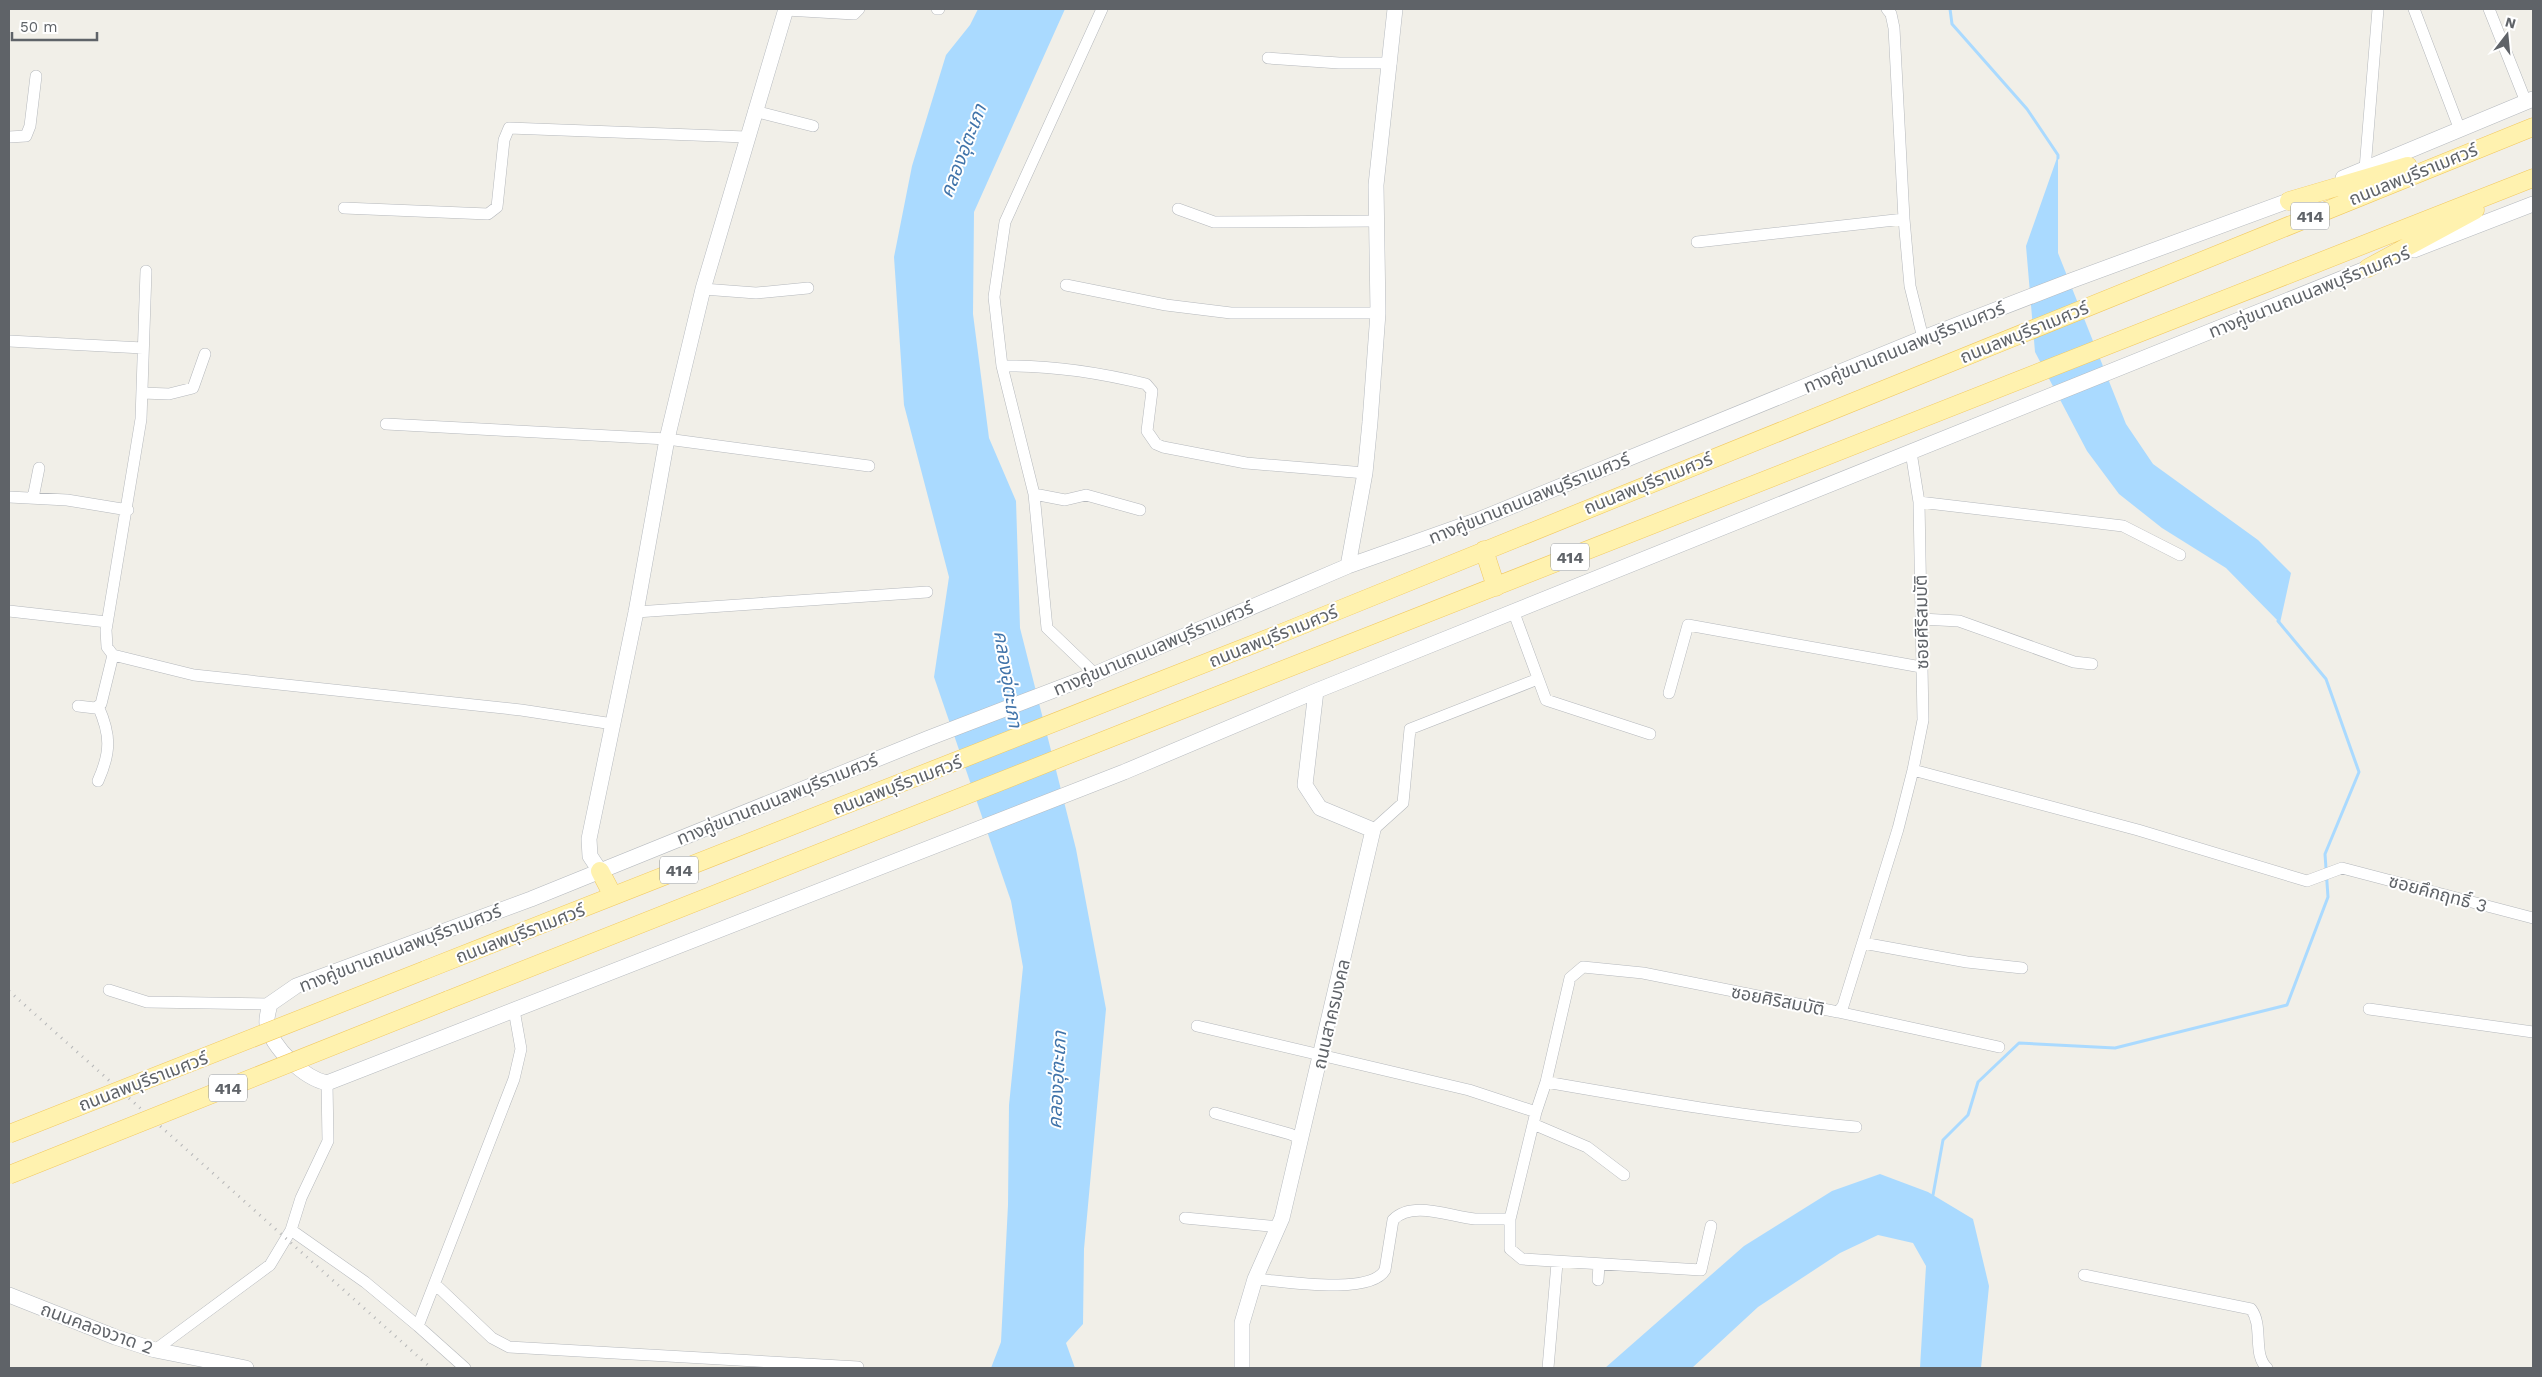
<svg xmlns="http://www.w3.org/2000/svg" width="2542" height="1377" viewBox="0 0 2542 1377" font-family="'Work Sans','Noto Sans Thai',sans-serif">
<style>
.water{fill:#aadaff}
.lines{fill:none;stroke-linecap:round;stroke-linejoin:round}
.stream{stroke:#aadaff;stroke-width:3}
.street-casing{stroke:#b5b8bc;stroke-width:12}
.secondary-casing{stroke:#b6babf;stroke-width:16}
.primary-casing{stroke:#f2c960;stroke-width:19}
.street{stroke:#fff;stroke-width:11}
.secondary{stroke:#fff;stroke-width:15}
.primary{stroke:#fff2af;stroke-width:18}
.rail{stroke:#b6b7b8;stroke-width:3;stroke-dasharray:1 6;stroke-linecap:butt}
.primary-bridge-casing{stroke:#f2c960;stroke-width:19;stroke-linecap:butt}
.primary-bridge{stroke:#fff2af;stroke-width:18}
.labels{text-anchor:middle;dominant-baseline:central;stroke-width:4;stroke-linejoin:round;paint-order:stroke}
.shield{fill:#fff;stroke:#8f9295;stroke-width:1}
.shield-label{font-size:16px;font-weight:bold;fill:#5f6368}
.street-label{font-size:18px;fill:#5f6368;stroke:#fff}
.water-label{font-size:19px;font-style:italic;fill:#4174aa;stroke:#fff}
</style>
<rect width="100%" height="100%" fill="#f1efe8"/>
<path class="water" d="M978,9h87l-91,203 -1,102 16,124 27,63 4,127 56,221 30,160 -22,240 -1,75 -17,19 9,25h-84l10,-26 7,-137 1,-100 14,-138 -12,-66 -77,-224 15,-100 -45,-172 -10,-148 18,-91 34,-111 24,-30z
M2058,155v98l68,171 27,40 105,76 33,33 -11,50 -54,-55 -64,-40 -43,-34 -32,-43 -52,-99 -9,-106z
M1880,1174l48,18 45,27 16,67 -8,82h-61l6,-102 -13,-23 -35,-8 -38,18 -82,54 -66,61h-87l139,-122 88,-55z"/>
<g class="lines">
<path class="stream" d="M1950,9l2,15 75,85 31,46v3
M1933,1195l10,-55 25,-25 10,-33 41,-39 96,5 172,-43 41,-108 -3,-43 34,-82 -33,-93 -48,-58"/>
<g class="street-casing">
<path id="street" d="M937,9h2
M1887,9l4,5 3,14 10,191 6,67 13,52
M2414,9l46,121
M2489,9l37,93
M786,10l68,4 5,-5
M1268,58l71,5h52
M754,111l59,15
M9,137l17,-1 4,-10 6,-50
M2365,169l13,-160
M344,208l144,6 9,-7 7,-67 5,-12 237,9
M1178,209l36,13 162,-1
M1697,242l207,-23
M146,271l-5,148 -35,211 1,17 6,8 81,20 327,35 92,14
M1066,285l100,20 65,8h147
M703,289l53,4 52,-5
M9,341l134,7
M1002,366c50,-1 95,6 144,18l6,7 -5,40 9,13 7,3 83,16 119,10
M142,393l27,1 24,-6 12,-34
M386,424l281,15 202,27
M1034,494l31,6 21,-5 54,15
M9,497l58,3 61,10
M33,498l6,-30
M1919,502l204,24 57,29
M9,611l98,11
M636,612l291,-20
M1514,613l32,87 104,34
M1921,619l38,2 115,41 18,2
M1095,674l-48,-46 -13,-134 -32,-128 -8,-69 11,-75 97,-213
M1669,693l19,-68 233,42
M78,706l17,2 6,-4 12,-49
M98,706c13,29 13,46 0,75
M1913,770l225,60 169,51 35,-13 191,50
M1373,830l30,-27 7,-74 128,-50
M1863,943l104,19 55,6
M109,990l38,12 123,2
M2369,1009l164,23
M1838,1012l161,35
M1197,1026l272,64 67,22 10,-30 24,-104 13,-11 60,6 195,39 5,-6 55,-177 15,-59 10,-50 -4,-218 -8,-50
M1546,1082c103,18 206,36 310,45
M1536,1112l-26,107v30l12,10 179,11 10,-44
M1215,1113l75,21 7,3 2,10
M1533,1124l54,23 37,28
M1185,1218l94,9
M291,1230l74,52 53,44 96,-247 7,-30 -7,-39
M2084,1275l167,34c13,17 1,45 16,59
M1255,1279c28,2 115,17 130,-9l8,-50c19,-20 58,-3 82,-1 11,0 23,0 35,0
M1598,1280l1,-15
M435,1284l57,54 17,9 349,20
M418,1326l47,42
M155,1350l115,-85 21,-35 10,-32 27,-57 -1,-58
M1548,1368l9,-105"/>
</g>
<g class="secondary-casing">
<path id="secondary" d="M2343,178l190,-79
M2299,197l-226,83 -150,58 -445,182 -130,46 -260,111 -159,61 -398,161 -235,87 -26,18c-1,5 -4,14 -3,20 5,24 37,54 60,59l797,-311 192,-81 1062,-427
M2414,250l119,-46
M1348,566l17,-93 5,-51 8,-109 -2,-128 19,-176
M600,871l-10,-15 -1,-17 47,-227 31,-173 36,-150 83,-280
M9,1295l106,42 40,13 91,18
M1242,1368v-45l13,-44 27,-61 91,-388 -53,-22 -15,-23 11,-94"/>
</g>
<g class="primary-casing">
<path id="primary" d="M2289,201l119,-35
M2368,268l107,-58
M1484,550l12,37
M600,871l13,25
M425,970l862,-339 1246,-504
M448,1000c695,-274 1389,-552 2085,-822"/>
</g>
<use href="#street" class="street"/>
<use href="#secondary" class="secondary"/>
<use href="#primary" class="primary"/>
<path class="rail" d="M9,991l422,377"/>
<g class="primary-bridge-casing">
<path id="primary-bridge" d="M9,1134l416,-164
M9,1175l439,-175"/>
</g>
<use href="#primary-bridge" class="primary-bridge"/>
</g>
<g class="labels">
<g class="shield">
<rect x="2291" y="202.5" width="38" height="27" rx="4"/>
<rect x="1551" y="543.5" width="38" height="27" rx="4"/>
<rect x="660" y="856.5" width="38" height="27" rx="4"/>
<rect x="209" y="1074.5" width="38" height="27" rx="4"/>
</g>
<g class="shield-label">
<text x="2310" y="216">414</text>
<text x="1570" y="557">414</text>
<text x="679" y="870">414</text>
<text x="228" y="1088">414</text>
</g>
<g class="street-label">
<text transform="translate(2413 174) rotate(-22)">ถนนลพบุรีราเมศวร์</text>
<text transform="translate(2309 292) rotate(-22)">ทางคู่ขนานถนนลพบุรีราเมศวร์</text>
<text transform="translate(2024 332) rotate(-22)">ถนนลพบุรีราเมศวร์</text>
<text transform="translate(1904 347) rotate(-22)">ทางคู่ขนานถนนลพบุรีราเมศวร์</text>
<text transform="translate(1648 483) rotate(-22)">ถนนลพบุรีราเมศวร์</text>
<text transform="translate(1529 498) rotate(-22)">ทางคู่ขนานถนนลพบุรีราเมศวร์</text>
<text transform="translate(1921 622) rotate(-91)">ซอยศิริสมบัติ</text>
<text transform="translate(1273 636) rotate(-22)">ถนนลพบุรีราเมศวร์</text>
<text transform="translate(1153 648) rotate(-23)">ทางคู่ขนานถนนลพบุรีราเมศวร์</text>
<text transform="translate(897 785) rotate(-21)">ถนนลพบุรีราเมศวร์</text>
<text transform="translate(777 799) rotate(-22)">ทางคู่ขนานถนนลพบุรีราเมศวร์</text>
<text transform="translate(2438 893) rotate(15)">ซอยคึกฤทธิ์ 3</text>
<text transform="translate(520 933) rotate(-21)">ถนนลพบุรีราเมศวร์</text>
<text transform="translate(400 948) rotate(-21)">ทางคู่ขนานถนนลพบุรีราเมศวร์</text>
<text transform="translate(1778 1000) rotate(11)">ซอยศิริสมบัติ</text>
<text transform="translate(1331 1014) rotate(-77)">ถนนสาครมงคล</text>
<text transform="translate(143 1081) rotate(-21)">ถนนลพบุรีราเมศวร์</text>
<text transform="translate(97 1328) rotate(20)">ถนนคลองวาด 2</text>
</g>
<g class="water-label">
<text transform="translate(963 151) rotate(-69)">คลองอุ่ตะเภา</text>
<text transform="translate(1008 679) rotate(81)">คลองอุ่ตะเภา</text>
<text transform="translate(1057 1080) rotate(-87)">คลองอุ่ตะเภา</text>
</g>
</g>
<rect width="2542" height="1377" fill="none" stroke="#5f6368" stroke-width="20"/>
<g transform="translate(2507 35) rotate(16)" stroke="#ffffff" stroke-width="4" paint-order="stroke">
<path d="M0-4L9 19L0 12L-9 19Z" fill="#5f6368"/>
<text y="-8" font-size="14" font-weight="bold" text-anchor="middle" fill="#5f6368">N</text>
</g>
<path d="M12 32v8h85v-8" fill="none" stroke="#5f6368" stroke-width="2.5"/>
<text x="20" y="32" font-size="15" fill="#5f6368" stroke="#ffffff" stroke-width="4" paint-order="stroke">50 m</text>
</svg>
